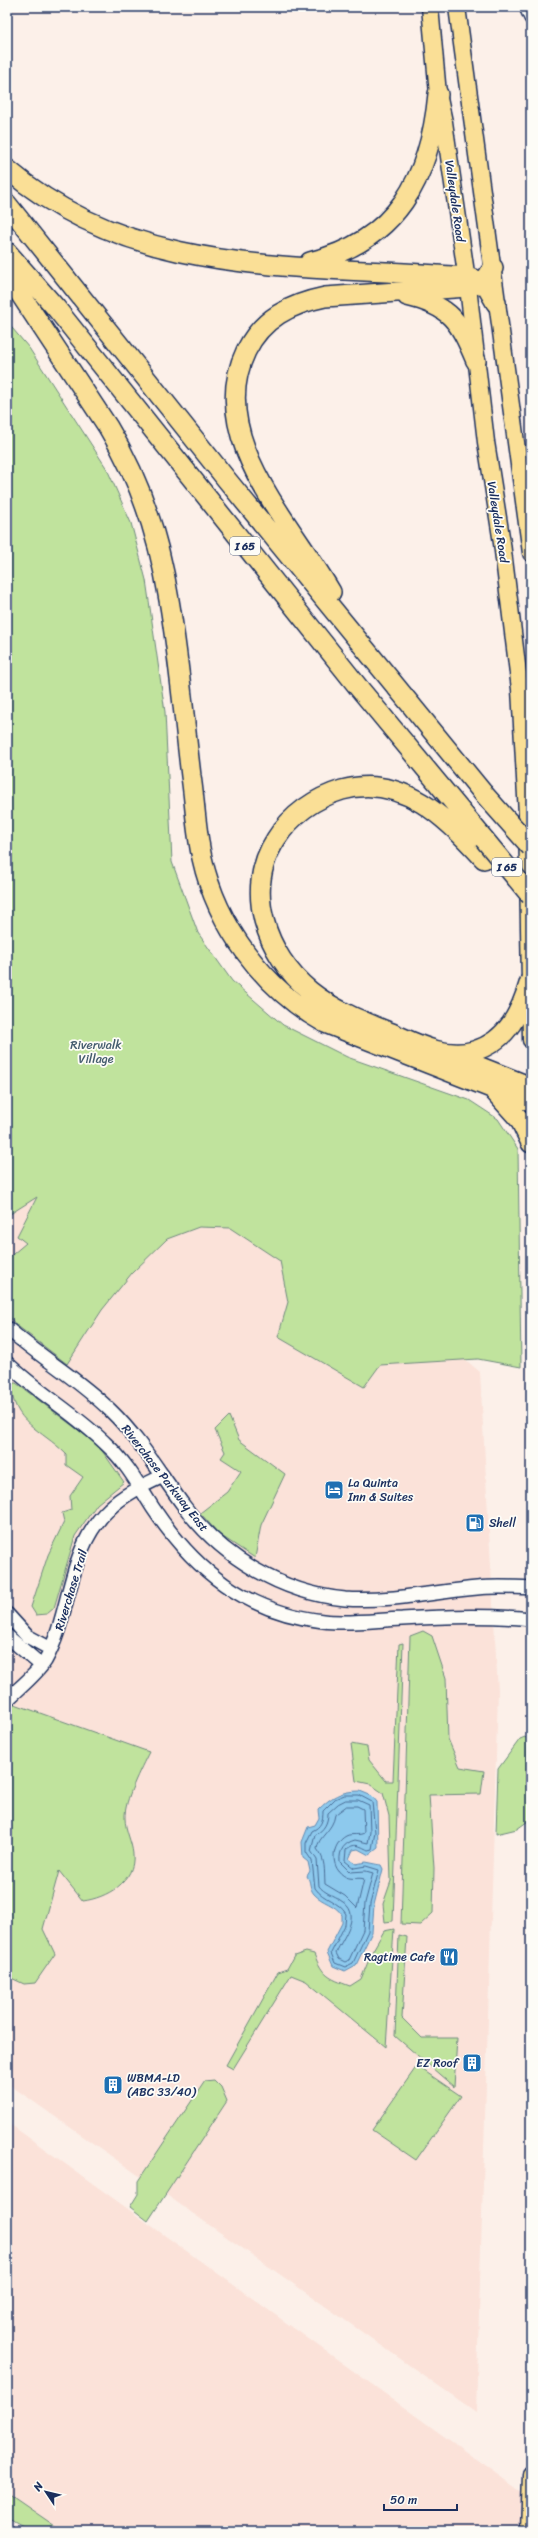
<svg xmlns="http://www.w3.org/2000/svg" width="538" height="2538" viewBox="0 0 538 2538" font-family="Sriracha,sans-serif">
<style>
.built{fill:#fbe2d9}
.green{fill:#c0e39d;stroke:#6e897e}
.water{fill:#8dc9ed;stroke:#5f8bb4}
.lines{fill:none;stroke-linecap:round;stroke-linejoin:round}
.shore{stroke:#496d97;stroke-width:1}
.minor-casing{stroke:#1b2f5e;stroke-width:16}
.major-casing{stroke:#1b2f5e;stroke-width:19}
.highway-casing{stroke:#1b2f5e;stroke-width:22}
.minor{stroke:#fdfcf7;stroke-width:13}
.major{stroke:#fadf96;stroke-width:16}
.highway{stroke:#fadf96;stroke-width:19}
.highway-bridge-casing{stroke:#1b2f5e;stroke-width:22;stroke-linecap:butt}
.highway-bridge{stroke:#fadf96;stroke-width:19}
.labels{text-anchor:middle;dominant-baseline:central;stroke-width:3.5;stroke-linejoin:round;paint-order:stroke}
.shield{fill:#fdfcf7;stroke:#5f6c8c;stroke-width:1}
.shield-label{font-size:11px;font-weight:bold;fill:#1b2f5e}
.street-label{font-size:12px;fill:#1b2f5e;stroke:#fdfcf7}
.park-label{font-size:12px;fill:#445c6e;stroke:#fdfcf7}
.poi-label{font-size:12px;fill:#1b2f5e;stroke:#fdfcf7;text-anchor:start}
</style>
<rect width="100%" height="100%" fill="#fcf0e9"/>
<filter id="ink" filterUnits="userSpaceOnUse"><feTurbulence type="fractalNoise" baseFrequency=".025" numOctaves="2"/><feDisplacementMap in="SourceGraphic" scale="8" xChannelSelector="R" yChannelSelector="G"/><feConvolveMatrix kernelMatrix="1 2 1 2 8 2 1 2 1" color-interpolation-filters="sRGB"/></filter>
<g filter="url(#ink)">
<path class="built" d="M7,625l178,498 295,249 18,319 -22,721 -469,-329z
M7,2122l523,376 -1,33h-478l-44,-34z"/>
<path class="green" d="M7,322l22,26 78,121 24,54 15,57 19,132 7,150 26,71 34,48 51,44 64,32 122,43 29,19 20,30 3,218 -43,-8 -98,6 -16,22 -86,-50 10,-35 -8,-41 -50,-33 -31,-1 -32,12 -35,34 -30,37 -35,54 -52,-40 -8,-11v-54l19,-16 -9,-7 20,-39 -30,19z
M11,1383h5l82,62 26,37 -27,22 -22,32 -21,72 -7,6 -11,1 -5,-8 17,-52 16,-33 -2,-9 9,-3 -1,-14 13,-19 -17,-12v-11c-25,-25 -54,-31 -55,-71z
M229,1416l10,24 46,34 -24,51 -6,33 -35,-23 -20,-22 27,-21 14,-21 -20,-13 4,-6 -10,-22z
M423,1631l9,5 14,42 2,61 12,28 24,4 -3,23 -52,1 5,73 -1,45 -13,12 -19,-1 9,-288z
M403,1643l-10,278 -8,1 -2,-18 8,-23 -2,-65 -6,-23 -13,-9 -14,-3 -5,-37 16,3 2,13 17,21h7l6,-137z
M12,1703l137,49c-8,16 -25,49 -24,66 0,12 7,24 8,36 3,28 -27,44 -50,47l-24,-30 -16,58 12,25 -20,29 -11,1 -17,-8v-268z
M525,1737l3,3 -2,43 5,5v31l-14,10 -21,5 2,-65 22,-30z
M394,1929l-8,118 -80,-66 -15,-6 -58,94 -7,-4 52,-93 9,-3 7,-13 12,-4 8,2c9,22 14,24 36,32l11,-7 12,-29 11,-19z
M399,1935l8,2 -5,81 20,20h35l-3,49 -59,-51z
M417,2066l44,30 -45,64 -44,-30z
M214,2080l7,7 6,14 -79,120 -18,-14 8,-13v-13l67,-100z
M7,2493l51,35 4,3h-32l-23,-13z"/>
<path class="water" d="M360,1791l12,5 5,6 1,46 -9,7 -11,-6 -5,1 -4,9 7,5 10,-2 15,3 2,4 -9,36 -2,27 -16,33 -11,6 -12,-5 -6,-14 15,-29v-8c-7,-11 -20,-12 -28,-21 -5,-6 -3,-12 -7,-18l3,-5 -2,-9 -5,-4 -1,-16 6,-15 7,-2 4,-7 -1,-8c13,-13 22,-19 42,-19z"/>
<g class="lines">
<path class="shore" d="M345,1795h14l13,7 3,30 -3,17 -4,1c-8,-4 -14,-8 -22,0l-1,11 9,7 12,-2 13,4 -9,34 -2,27 -15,32 -8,4 -10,-4 -4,-10 14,-28 1,-11c-7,-13 -23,-14 -31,-26l-3,-27 -6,-9v-9l6,-12c9,-4 11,-10 11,-20l12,-12z
M346,1800h12l11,5 1,27 -2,11 -13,-3c-11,3 -16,10 -15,22l10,10 16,-1 7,2 -8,30 -2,27 -14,30 -4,2 -6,-3 -3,-6c7,-17 28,-39 4,-53 -7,-5 -16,-7 -21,-14l-2,-26 -6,-9 4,-16c9,-5 13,-12 13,-22l10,-9z
M347,1806h10l6,3 1,24c-5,3 -12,0 -18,3 -16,9 -16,33 0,41 7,3 13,0 18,2l-7,29 -12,-12 -20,-12c-1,-14 1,-24 -8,-35 1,-13 16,-18 18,-34z"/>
<g class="minor-casing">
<path id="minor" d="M526,7l5,11
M7,1328c33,29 73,52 104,83 29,28 49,63 73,95 37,51 98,87 161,93 44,3 88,-7 132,-11 18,-2 36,-1 54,0
M7,1363c31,30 69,51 100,82 20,18 32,41 46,63 42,63 93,104 170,113 26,3 53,-1 79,-2 43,-3 86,-4 129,0
M7,1614l20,22 24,13
M7,1636l34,29
M7,1700c12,-12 29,-25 38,-39 27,-48 22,-113 64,-152 15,-15 35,-24 54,-33"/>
</g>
<g class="major-casing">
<path id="major" d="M430,7l8,87 6,28 24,165 18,155 16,101 18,146 7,125 4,226
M457,7l74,546
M529,2531l2,-56"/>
</g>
<g class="highway-casing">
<path id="highway" d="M7,169c131,112 298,94 458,108l19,5 12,21
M7,204l220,276 256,313
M7,252l49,56 303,380 125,151
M310,262c87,-21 120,-84 128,-168
M7,274l101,153c33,54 51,110 61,173 10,58 15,118 22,176 4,27 5,56 11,82 15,68 62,131 123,165l166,65 40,13
M407,296c44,10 52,25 69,65
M331,592c-40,-70 -126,-156 -85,-241 16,-33 45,-47 79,-54l143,-10 16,-5 9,-14
M484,859c-36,-40 -82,-86 -142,-69 -27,8 -51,25 -66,49 -33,51 -10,116 34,152 25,20 54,31 84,43 25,11 52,25 80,17 34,-10 47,-40 56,-70
M450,1055l81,32
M494,1091l26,29 11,23"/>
</g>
<use href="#minor" class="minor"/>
<use href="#major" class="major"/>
<use href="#highway" class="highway"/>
<g class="highway-bridge-casing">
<path id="highway-bridge" d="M483,793l48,54
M484,839l47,57"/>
</g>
<use href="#highway-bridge" class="highway-bridge"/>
</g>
</g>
<defs>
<g id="hotel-square" transform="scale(1)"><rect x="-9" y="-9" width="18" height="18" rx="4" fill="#1f6fb2" stroke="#fdfcf7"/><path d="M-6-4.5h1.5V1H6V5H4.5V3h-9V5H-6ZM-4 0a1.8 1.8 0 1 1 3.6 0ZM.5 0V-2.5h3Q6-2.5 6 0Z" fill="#fff"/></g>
<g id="fuel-square" transform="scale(1)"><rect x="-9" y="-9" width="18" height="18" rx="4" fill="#1f6fb2" stroke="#fdfcf7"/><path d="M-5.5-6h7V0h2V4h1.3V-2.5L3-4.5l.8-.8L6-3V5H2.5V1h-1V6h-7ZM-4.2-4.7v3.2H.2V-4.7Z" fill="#fff"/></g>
<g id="restaurant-square" transform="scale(1)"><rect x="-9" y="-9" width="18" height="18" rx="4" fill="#1f6fb2" stroke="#fdfcf7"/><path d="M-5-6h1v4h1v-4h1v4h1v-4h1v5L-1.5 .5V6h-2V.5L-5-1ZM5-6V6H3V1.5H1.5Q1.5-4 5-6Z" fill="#fff"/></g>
<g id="building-square" transform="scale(1)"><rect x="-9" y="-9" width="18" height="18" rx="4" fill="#1f6fb2" stroke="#fdfcf7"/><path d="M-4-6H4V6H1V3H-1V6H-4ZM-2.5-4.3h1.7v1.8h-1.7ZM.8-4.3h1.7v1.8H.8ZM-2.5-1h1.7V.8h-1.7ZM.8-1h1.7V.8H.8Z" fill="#fff"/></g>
</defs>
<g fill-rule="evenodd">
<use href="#hotel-square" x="334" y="1490"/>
<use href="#fuel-square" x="475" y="1523"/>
<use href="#restaurant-square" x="449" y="1957"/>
<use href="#building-square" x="472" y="2063"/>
<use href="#building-square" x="113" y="2085"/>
</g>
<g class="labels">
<g class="shield">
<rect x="230" y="537" width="30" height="18" rx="3"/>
<rect x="492" y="858" width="30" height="18" rx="3"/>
</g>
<g class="shield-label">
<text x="245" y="546">I 65</text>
<text x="507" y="867">I 65</text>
</g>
<g class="street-label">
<text transform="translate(455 201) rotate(82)">Valleydale Road</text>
<text transform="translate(498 522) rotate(81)">Valleydale Road</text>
<text transform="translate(165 1478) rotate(52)">Riverchase Parkway East</text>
<text transform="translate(71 1590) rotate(-73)">Riverchase Trail</text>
</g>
<g class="park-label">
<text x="96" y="1045">Riverwalk<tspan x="96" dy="14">Village</tspan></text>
</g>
<g class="poi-label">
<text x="348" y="1483">La Quinta<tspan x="348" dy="14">Inn &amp; Suites</tspan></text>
<text x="489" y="1523">Shell</text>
<text x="435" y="1957" text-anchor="end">Ragtime Cafe</text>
<text x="458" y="2063" text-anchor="end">EZ Roof</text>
<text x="127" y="2078">WBMA-LD<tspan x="127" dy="14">(ABC 33/40)</tspan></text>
</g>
</g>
<rect width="538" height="2538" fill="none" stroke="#fdfcf7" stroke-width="24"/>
<rect x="12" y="12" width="514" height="2514" fill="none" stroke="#1b2f5e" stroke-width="1.5" filter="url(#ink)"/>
<g transform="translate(46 2492) rotate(305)" stroke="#fdfcf7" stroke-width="3" paint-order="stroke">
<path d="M0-3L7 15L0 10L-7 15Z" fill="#1b2f5e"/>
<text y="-6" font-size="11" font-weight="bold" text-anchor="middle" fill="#1b2f5e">N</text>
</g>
<path d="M384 2504v6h73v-6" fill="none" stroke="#1b2f5e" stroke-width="2"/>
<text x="390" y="2504" font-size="12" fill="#1b2f5e" stroke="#fdfcf7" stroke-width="3" paint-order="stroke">50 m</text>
</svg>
